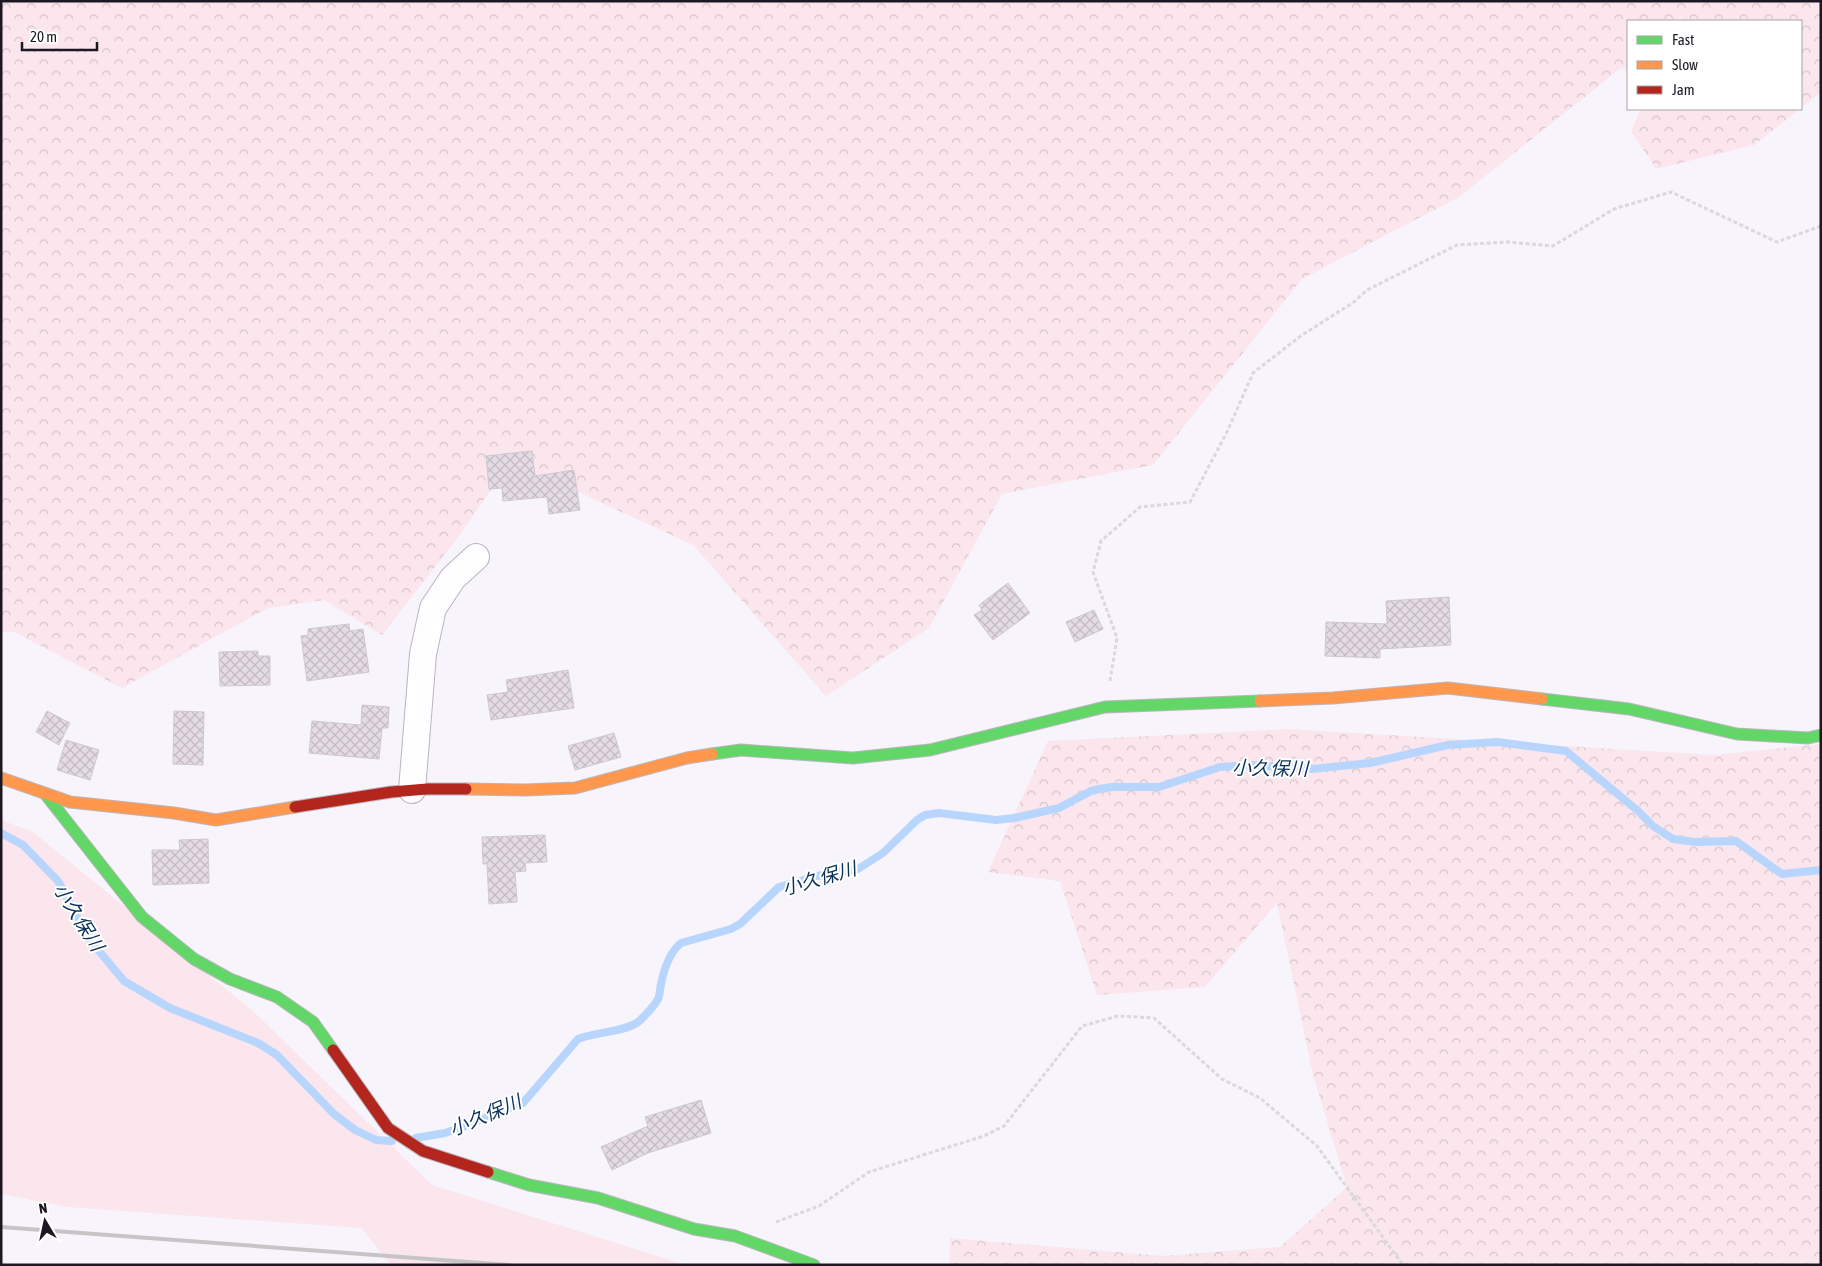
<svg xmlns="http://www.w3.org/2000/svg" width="1822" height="1266" viewBox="0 0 1822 1266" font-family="'Asap Condensed','Noto Sans JP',sans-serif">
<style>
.grass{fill:#fae6ec}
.forest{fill:url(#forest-crowns)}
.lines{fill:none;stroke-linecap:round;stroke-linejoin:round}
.stream{stroke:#b8d6fd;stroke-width:8}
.building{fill:url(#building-cross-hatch);stroke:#d0c8cf}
.street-casing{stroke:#bab5bf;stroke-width:28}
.fast-casing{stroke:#bab5bf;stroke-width:13}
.slow-casing{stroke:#bab5bf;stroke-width:13}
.jam-casing{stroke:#bab5bf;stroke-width:13}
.path{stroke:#d9d8da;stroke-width:3;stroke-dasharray:4 2.5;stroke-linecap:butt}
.street{stroke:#fefdff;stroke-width:26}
.fast{stroke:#63d668;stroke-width:11}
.slow{stroke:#ff974d;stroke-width:11}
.jam{stroke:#b3261e;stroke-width:11}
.rail{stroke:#c6c4c6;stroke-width:4}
.labels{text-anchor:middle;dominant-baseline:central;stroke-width:4;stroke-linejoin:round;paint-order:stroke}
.water-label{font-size:19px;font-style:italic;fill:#093159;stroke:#fff}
</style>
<defs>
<pattern id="forest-crowns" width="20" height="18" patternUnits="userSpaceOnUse" patternTransform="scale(1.25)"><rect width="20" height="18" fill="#fae6ec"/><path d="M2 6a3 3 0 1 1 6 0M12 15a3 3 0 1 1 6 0" fill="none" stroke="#d6c5ca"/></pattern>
<pattern id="building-cross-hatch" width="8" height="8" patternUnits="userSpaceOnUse" patternTransform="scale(1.25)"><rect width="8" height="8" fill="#e4dbe4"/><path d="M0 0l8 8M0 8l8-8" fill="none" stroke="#c3bbc3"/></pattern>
</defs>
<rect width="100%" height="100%" fill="#f8f4fc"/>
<path class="grass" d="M1,820l32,12 221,180 178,173 254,80h-295l-30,-37 -293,-21 -67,-13z"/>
<path class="forest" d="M1,1h1820v91l-20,16v-87h-121l2,-6 -5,6h-49v53l-6,-7 -163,130 -157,82 -149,186 -151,29 -73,134 -103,68 -133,-151 -139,-64 -55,-3 -40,58 -77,99 -58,-35 -56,8 -146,80 -108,-56h-13z
M1641,109h159l-46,36 -98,24 -25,-38z
M1290,729l423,26 108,-11v521h-872l1,-27 212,18 118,-9 67,-60 -34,-112 -36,-172 -72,84 -108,8 -37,-114 -72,-9 60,-131z"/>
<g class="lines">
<path class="stream" d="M1,833l22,12 35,36 31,58 35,42 46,27 88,35 19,12 57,59 21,16 21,10 16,1
M416,1138l29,-5 20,-7 58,-23 55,-64c16,-7 47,-7 60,-17 4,-3 18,-18 20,-23 2,-4 2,-11 3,-15 3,-15 8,-31 20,-41l50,-14 9,-5 39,-37 38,-11 41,-7 25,-16 34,-33 8,-5 14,-2 57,7 18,-2 45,-10 32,-17 8,-2 13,-2h47l61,-20 31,-2 61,4 58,-6 78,-18 50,-3 68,9 72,60 15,15 20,13 22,3 41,-1 46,33 39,-4"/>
</g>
<path class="building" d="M532,451l3,25 39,-6 6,40 -31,4 -2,-17 -44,4 -1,-13 -13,1 -3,-33z
M1008,583l22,30 -37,27 -19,-25 8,-5 -3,-5z
M1449,597l2,48 -71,4v9l-55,-2 1,-34 61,2 -1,-23z
M1094,610l9,19 -28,13 -9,-20z
M349,624l1,7 13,-2 6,43 -62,9 -6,-45 7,-1v-6z
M258,651v5h12v29l-50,1 -1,-34z
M568,670l6,38 -83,12 -4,-25 21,-3 -2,-12z
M362,705l27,2 -1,21h-6l-3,31 -70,-6 3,-32 49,4z
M47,711l23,12 -11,22 -23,-13z
M174,711l30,1 -1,53 -30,-1z
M614,733l7,24 -46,13 -7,-24z
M66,740l33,10 -9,30 -33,-10z
M545,835l2,27 -22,1 1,8 -11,1 2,30 -28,2 -2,-40h-4l-1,-27z
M208,839l1,44 -56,2 -1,-35h28l-1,-10z
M701,1100l10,33 -63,20 -36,17 -11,-23 47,-21 -3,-9z"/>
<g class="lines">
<g class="street-casing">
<path id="street" d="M412,790l11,-136 10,-46 20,-30 23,-21"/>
</g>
<g class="fast-casing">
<path id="fast" d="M1542,699l87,10 108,25 71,4 13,-3
M712,754l29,-4 112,8 77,-8 175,-43 155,-6
M46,795l96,122 52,42 36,20 47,18 36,25 20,28
M488,1172l41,13 69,13 96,31 41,7 79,29"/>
</g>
<g class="slow-casing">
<path id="slow" d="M1260,701l73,-3 115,-10 94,11
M1,778l69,24 104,11 42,7 79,-13
M466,789l59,1 50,-2 112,-30 25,-4"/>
</g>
<g class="jam-casing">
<path id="jam" d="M295,807l96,-15 36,-3h39
M333,1050l55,78 35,23 65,21"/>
</g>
<path class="path" d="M1110,681l7,-43 -24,-66 8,-31 39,-34 50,-5 37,-70 26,-59 49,-38 52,-33 13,-12 90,-45 50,-3 46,4 61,-37 57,-17 106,50 44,-16
M776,1222l43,-16 50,-34 115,-36 20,-10 78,-100 36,-10 36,2 68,61 38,19 57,48 86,119"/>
<use href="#street" class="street"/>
<use href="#fast" class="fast"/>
<use href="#slow" class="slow"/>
<use href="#jam" class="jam"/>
<path class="rail" d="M1,1227l508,38"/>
</g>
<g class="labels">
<g class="water-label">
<text transform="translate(1270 768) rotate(1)">小久保川</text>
<text transform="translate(819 878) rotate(-16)">小久保川</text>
<text transform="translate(79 917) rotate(58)">小久保川</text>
<text transform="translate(485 1115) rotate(-23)">小久保川</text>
</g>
</g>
<rect width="1822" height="1266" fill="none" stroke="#1d1723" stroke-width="5"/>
<rect x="1627" y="20" width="175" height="90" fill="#ffffff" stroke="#a5a2a7"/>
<rect x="1637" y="36" width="25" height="8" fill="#63d668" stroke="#a5a2a7"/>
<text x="1672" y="45" font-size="15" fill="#1d1723">Fast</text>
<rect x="1637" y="61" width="25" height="8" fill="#ff974d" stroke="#a5a2a7"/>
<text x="1672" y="70" font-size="15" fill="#1d1723">Slow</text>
<rect x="1637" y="86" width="25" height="8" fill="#b3261e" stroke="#a5a2a7"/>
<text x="1672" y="95" font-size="15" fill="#1d1723">Jam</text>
<g transform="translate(45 1221) rotate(351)" stroke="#ffffff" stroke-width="4" paint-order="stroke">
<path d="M0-4L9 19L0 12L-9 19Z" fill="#1d1723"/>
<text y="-8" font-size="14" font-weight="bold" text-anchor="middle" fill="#1d1723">N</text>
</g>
<path d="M22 42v8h75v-8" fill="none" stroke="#1d1723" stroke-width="2.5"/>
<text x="30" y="42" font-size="15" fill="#1d1723" stroke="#ffffff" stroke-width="4" paint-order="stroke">20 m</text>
</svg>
